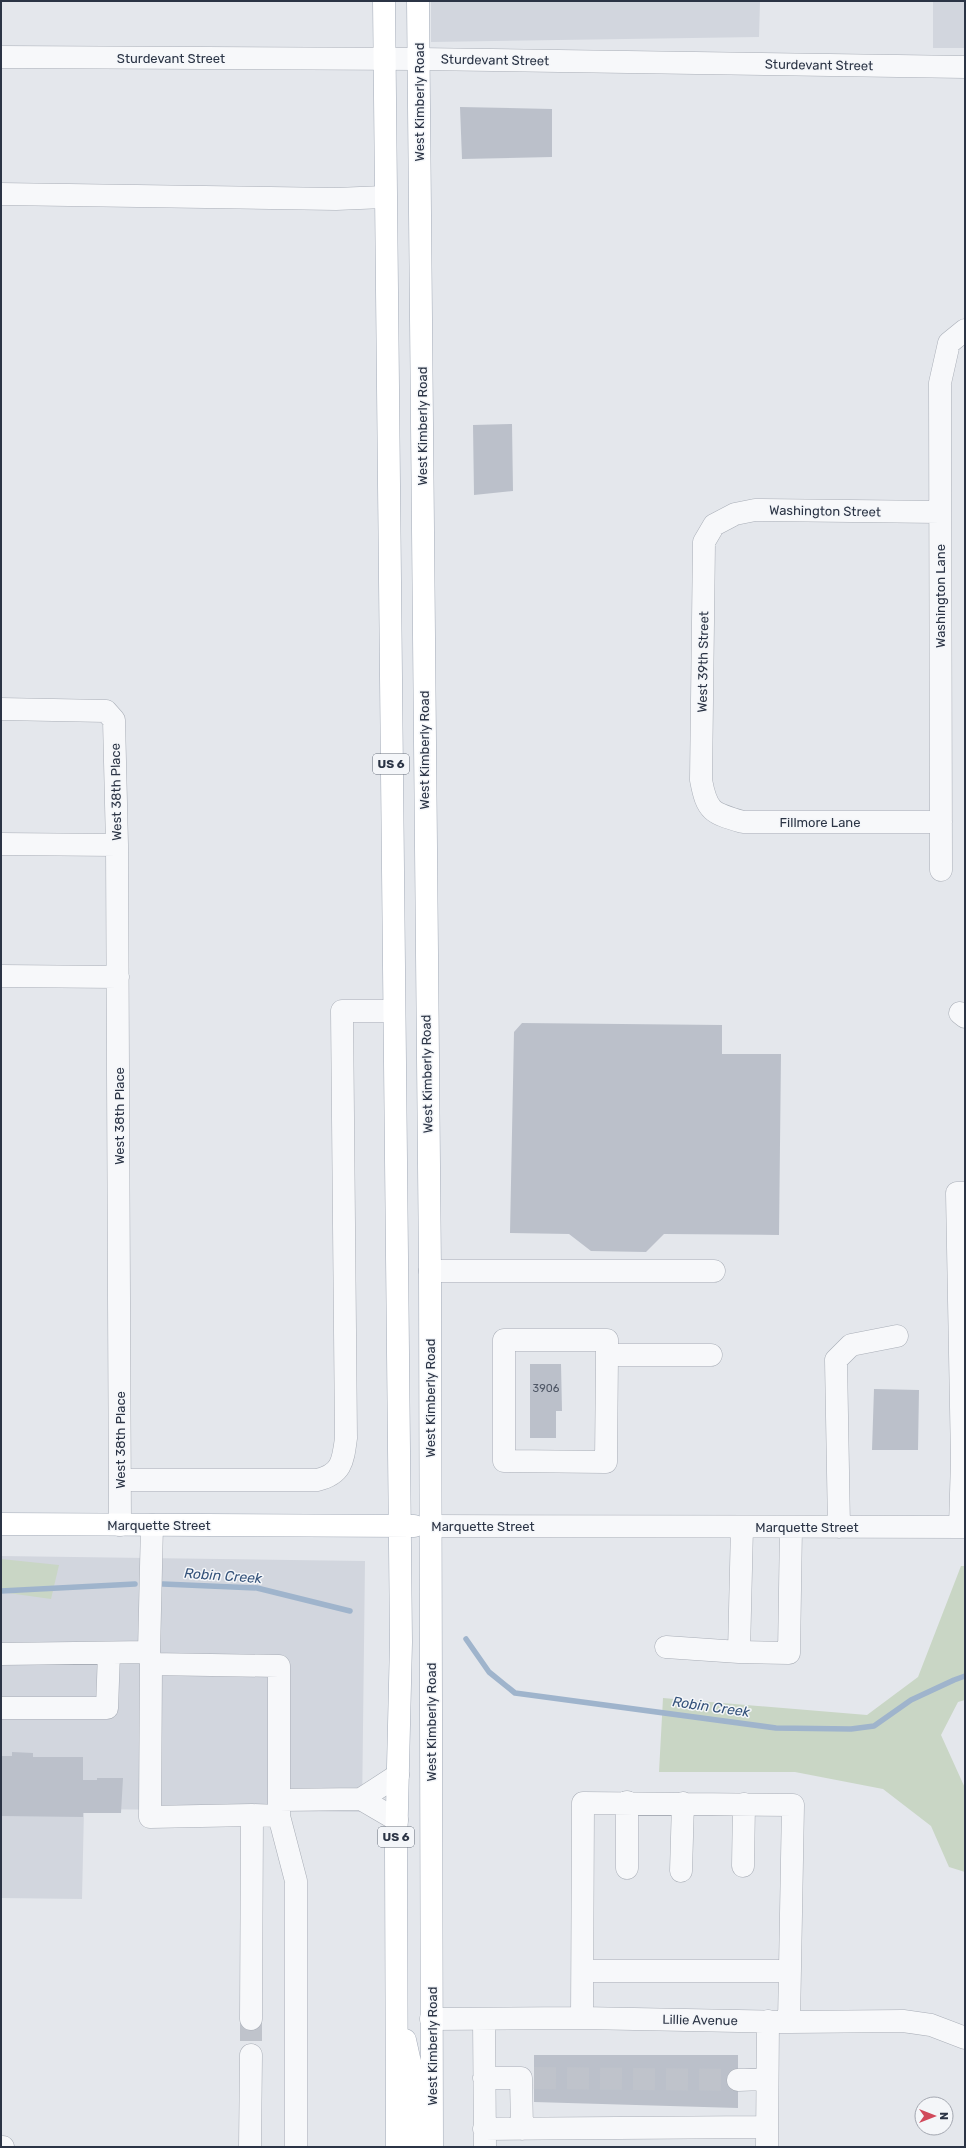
<svg xmlns="http://www.w3.org/2000/svg" width="966" height="2148" viewBox="0 0 966 2148" font-family="Rubik,sans-serif">
<style>
.built{fill:#d2d6de}
.green{fill:#c9d6c5}
.lines{fill:none;stroke-linecap:round;stroke-linejoin:round}
.stream{stroke:#9fb4cc;stroke-width:5.5}
.building{fill:#bbc0ca}
.minor-tunnel{stroke:#bfc3cb;stroke-width:22;stroke-dasharray:22 11;stroke-linecap:butt}
.minor-casing{stroke:#a9aeb7;stroke-width:23}
.major-casing{stroke:#a3abb8;stroke-width:23}
.minor{stroke:#f7f8fa;stroke-width:22}
.major{stroke:#fff;stroke-width:22}
.labels{text-anchor:middle;dominant-baseline:central;stroke-width:3;stroke-linejoin:round;paint-order:stroke}
.number-label{font-size:11px;fill:#4f5766}
.shield{fill:#f4f6f9;stroke:#676e7b;stroke-width:1}
.shield-label{font-size:12px;font-weight:bold;fill:#2b3445}
.street-label{font-size:13px;fill:#2b3445;stroke:#f4f6f9}
.water-label{font-size:14px;font-style:italic;fill:#34527a;stroke:#f4f6f9}
</style>
<rect width="100%" height="100%" fill="#e4e7ec"/>
<path class="built" d="M431,1h329l-1,36 -328,5z
M933,1h32v47h-32z
M1,1556l364,5 -3,251 -278,-3 -2,90 -81,-1z"/>
<path class="green" d="M1,1559l58,6 -8,34 -50,-7z
M961,1566h4v134l-7,2 -17,33 24,53v84l-16,-5 -18,-41 -48,-37 -88,-17h-136l4,-74 204,17 51,-38z"/>
<g class="lines">
<path class="stream" d="M163,1584l94,4 93,23
M1,1591l134,-7
M466,1639l23,33 26,21 261,35 75,1 23,-3 37,-26 43,-20 11,-4"/>
</g>
<path class="building" d="M460,107l92,2v48l-90,2z
M512,424l1,67 -39,4 -1,-70z
M522,1023l200,2v29h59l-2,181 -115,-1 -18,18 -55,-1 -22,-17 -59,-1 4,-201z
M530,1364h31l1,47h-6v27h-26z
M874,1389l45,1 -1,60h-46z
M12,1752l21,1v4h50v23h14v-2h26l-2,35h-38v4l-82,-1v-60h11z
M534,2055h204v53l-204,-6z"/>
<g class="lines">
<path class="minor-tunnel" d="M251,2019v36
M534,2078l204,2"/>
<g class="minor-casing">
<path id="minor" d="M1,57l418,2 546,8
M1,194l335,5 48,-2
M940,512l-185,-2 -20,4 -21,11 -10,17 -3,238c6,32 11,33 42,42h198
M1,709l105,2 8,9 3,125 3,680
M1,844l116,1
M941,870l-1,-487 9,-40 16,-13
M1,976l117,1
M960,1013l5,4
M430,1271h284
M607,1355v-15h-103v121l102,1 1,-107h104
M120,1480h197c25,-6 26,-19 29,-42l-4,-427h51
M152,1525l-3,127 2,12 128,2v150l-27,-1 -1,204
M430,1526l535,1
M742,1527l-3,125 50,1 2,-126
M839,1527l-3,-167 15,-15 46,-9
M960,1527l2,-67 -5,-267h8
M666,1647l73,5
M1,1654l148,-2
M151,1664l-1,153 102,-2
M1,1708h106l2,-55
M279,1800l82,-1
M279,1816l17,65v266
M397,1820l-36,-21 37,-24
M743,1866l1,-62
M627,1868v-66
M681,1871l2,-68
M583,1971h207
M582,2018l1,-215 210,2 -4,217
M431,2019l151,-1 207,4 114,-1 28,4 34,13
M484,2019l1,128
M484,2078h37l1,51
M738,2080l28,-1
M484,2129l283,-2
M1,2147h2
M250,2147l1,-92
M767,2147l1,-126"/>
</g>
<g class="major-casing">
<path id="major" d="M384,1l17,1641 -5,208 1,297
M418,1l12,1270 2,876
M1,1524l413,2
M405,2040l8,36v71"/>
</g>
<use href="#minor" class="minor"/>
<use href="#major" class="major"/>
</g>
<g class="labels">
<g class="number-label">
<text x="546" y="1388">3906</text>
</g>
<g class="shield">
<rect x="373" y="754" width="36" height="20" rx="3"/>
<rect x="378" y="1827" width="36" height="20" rx="3"/>
</g>
<g class="shield-label">
<text x="391" y="764">US 6</text>
<text x="396" y="1837">US 6</text>
</g>
<g class="street-label">
<text x="171" y="58">Sturdevant Street</text>
<text transform="translate(495 60) rotate(1)">Sturdevant Street</text>
<text transform="translate(819 65) rotate(1)">Sturdevant Street</text>
<text transform="translate(419 102) rotate(-90)">West Kimberly Road</text>
<text transform="translate(422 426) rotate(-90)">West Kimberly Road</text>
<text transform="translate(825 511) rotate(1)">Washington Street</text>
<text transform="translate(940 596) rotate(-90)">Washington Lane</text>
<text transform="translate(703 662) rotate(-89)">West 39th Street</text>
<text transform="translate(424 750) rotate(-90)">West Kimberly Road</text>
<text transform="translate(116 792) rotate(-91)">West 38th Place</text>
<text x="820" y="822">Fillmore Lane</text>
<text transform="translate(427 1074) rotate(-91)">West Kimberly Road</text>
<text transform="translate(119 1116) rotate(-90)">West 38th Place</text>
<text transform="translate(430 1398) rotate(-90)">West Kimberly Road</text>
<text transform="translate(120 1440) rotate(-90)">West 38th Place</text>
<text x="159" y="1525">Marquette Street</text>
<text x="483" y="1526">Marquette Street</text>
<text x="807" y="1527">Marquette Street</text>
<text transform="translate(431 1722) rotate(-90)">West Kimberly Road</text>
<text transform="translate(700 2020) rotate(1)">Lillie Avenue</text>
<text transform="translate(432 2046) rotate(-90)">West Kimberly Road</text>
</g>
<g class="water-label">
<text transform="translate(223 1576) rotate(4)">Robin Creek</text>
<text transform="translate(711 1707) rotate(8)">Robin Creek</text>
</g>
</g>
<rect width="966" height="2148" fill="none" stroke="#2b3445" stroke-width="4"/>
<g transform="translate(934 2116) rotate(90)"><circle r="19" fill="#f4f6f9" stroke="#a4a8b1"/>
<path d="M0-3L7 15L0 10L-7 15Z" fill="#d1495b"/>
<text y="-6" font-size="11" font-weight="bold" text-anchor="middle" fill="#2b3445">N</text>
</g>
</svg>
